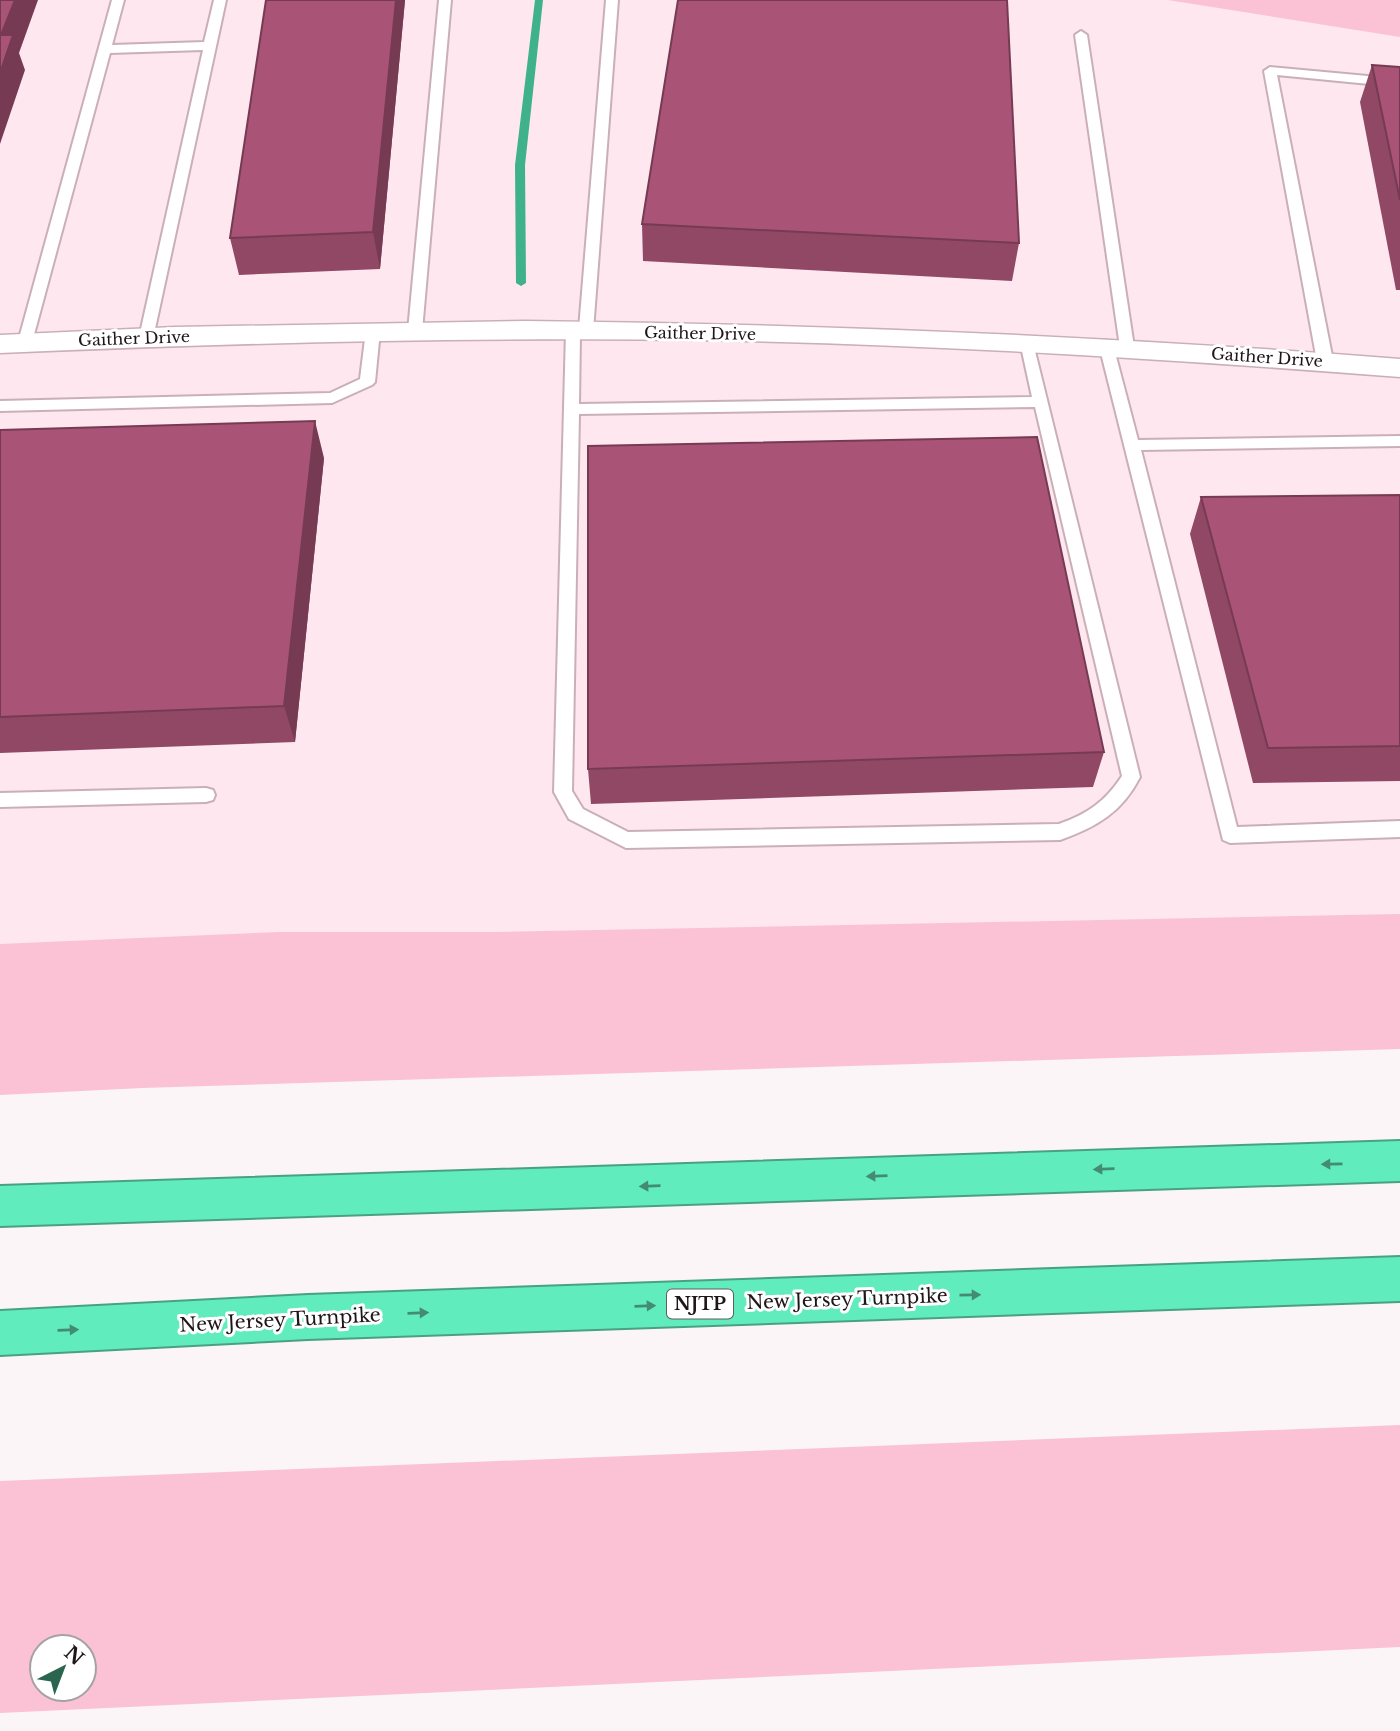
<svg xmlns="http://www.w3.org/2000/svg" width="1400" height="1731" viewBox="0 0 1400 1731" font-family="'Libre Baskerville',serif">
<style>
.built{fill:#fee7ef}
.green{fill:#fbc1d5;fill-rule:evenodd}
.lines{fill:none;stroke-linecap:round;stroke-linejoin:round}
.stream{fill:#3fb28c;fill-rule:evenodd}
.service-casing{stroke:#caafb8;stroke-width:4}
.minor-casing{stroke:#caafb8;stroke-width:3}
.motorway-casing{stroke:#49a183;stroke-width:4}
.service{fill:#fff;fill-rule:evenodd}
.minor{fill:#fff;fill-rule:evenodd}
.motorway{fill:#60ecbc;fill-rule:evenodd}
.wall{fill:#914865}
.shaded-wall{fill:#763b53}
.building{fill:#a95476;stroke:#763b53;stroke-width:2}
.oneway{fill:#438c73}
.labels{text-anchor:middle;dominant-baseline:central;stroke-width:6;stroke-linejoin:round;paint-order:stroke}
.far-street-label{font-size:16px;fill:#1f1619;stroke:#fff}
.shield{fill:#fff;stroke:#625c5e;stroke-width:2}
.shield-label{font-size:18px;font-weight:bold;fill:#1f1619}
.street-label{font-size:19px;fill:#1f1619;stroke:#fff}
</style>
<rect width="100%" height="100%" fill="#fbf5f7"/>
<path class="built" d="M0,0h1280l120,21v894l-1400,68z"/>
<path class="green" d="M1168,0h232v37z
M1400,914v135l-1258,39 -142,7v-151l280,-12h214z
M1400,1425v222l-1400,66v-232zM42,1647h42v42h-42z"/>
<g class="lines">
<path class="stream" d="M535,0h8l-18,165 1,118 -5,3 -5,-3 -1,-118z"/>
<g class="service-casing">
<path id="service" d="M112,0h12l-12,45 92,-3 10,-42h12l-73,338 -7,5 -7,-5 64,-288 -93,3 -78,289 -7,5 -7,-5z
M439,0h12l-29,331 -7,5 -7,-5z
M606,0h12l-25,331 -7,5 -6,-2 -1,70 453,-7 -12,-55 2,-3h10l108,438c-18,35 -43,50 -80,63l-434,8 -57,-29 -15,-27 12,-461 7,-5 6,3zM1035,407l87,369c-17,26 -35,38 -63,48l-431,8 -45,-23 -11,-18 7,-377z
M1081,31l6,4 47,312 -7,5 -7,-5 -45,-312z
M1270,67l130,12v8l-123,-12 56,286 -8,5 -8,-5 -53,-290z
M373,326l7,5 -5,51 -3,3 -40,18 -332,8v-10l330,-8 30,-14 6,-48z
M1106,340l7,5 25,95 262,-4v10l-259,4 96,377 163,-6v16l-170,6 -7,-3 -124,-495z
M206,788l7,2 2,5 -2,5 -7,2 -206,5v-14z"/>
</g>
<g class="minor-casing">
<path id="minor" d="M525,321c293,3 583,15 875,38v18c-234,-18 -468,-33 -703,-37 -233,-3 -465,3 -697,13v-18l175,-8z"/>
</g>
<g class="motorway-casing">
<path id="motorway" d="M1400,1141v40l-1400,45v-40z
M1400,1257v44l-1092,38 -308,16v-44l308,-16z"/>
</g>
<use href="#service" class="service"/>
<use href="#minor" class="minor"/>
<use href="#motorway" class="motorway"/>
</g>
<path class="wall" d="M266,0h139l-25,269 -141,6 -9,-37z
M1372,65l28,2v223h-4l-36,-188z
M642,224l377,19 -7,38 -369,-20z
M0,430l324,28 -29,284 -295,11z
M1400,495v286l-147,2 -63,-249 11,-37z
M1104,752l-11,35 -502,17 -3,-35z"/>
<path class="shaded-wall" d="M15,0h23l-19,53 6,17 -25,74v-71l1,-38z
M396,0h9l-25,269 -7,-37z
M315,421l9,37 -29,284 -11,-36z"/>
<path class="building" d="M0,0h15l-14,35h12l-13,38z
M266,0h130l-23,232 -143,6z
M678,0h329l12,243 -377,-19z
M1372,65l28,2v133z
M315,421l-31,285 -284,11v-287z
M1037,437l67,315 -516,17v-323z
M1400,495v251l-132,2 -67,-251z"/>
<defs><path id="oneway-solid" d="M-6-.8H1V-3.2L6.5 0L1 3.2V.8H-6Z" transform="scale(1.75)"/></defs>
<g class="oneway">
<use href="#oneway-solid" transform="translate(1332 1164) rotate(179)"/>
<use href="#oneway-solid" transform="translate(1104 1169) rotate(178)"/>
<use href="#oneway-solid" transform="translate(877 1176) rotate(178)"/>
<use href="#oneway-solid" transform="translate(650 1186) rotate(178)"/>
<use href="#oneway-solid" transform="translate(970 1295) rotate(-1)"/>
<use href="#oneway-solid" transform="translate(645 1306) rotate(-2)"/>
<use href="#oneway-solid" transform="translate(418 1313) rotate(-2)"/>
<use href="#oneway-solid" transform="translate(68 1330) rotate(-2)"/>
</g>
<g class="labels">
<g class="far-street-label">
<text transform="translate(700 333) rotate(1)">Gaither Drive</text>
<text transform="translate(134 338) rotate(-2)">Gaither Drive</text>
<text transform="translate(1267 357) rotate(4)">Gaither Drive</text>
</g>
<rect class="shield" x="667" y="1289.5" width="66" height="29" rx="5"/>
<g class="shield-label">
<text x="700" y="1304">NJTP</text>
</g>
<g class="street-label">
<text transform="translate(847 1299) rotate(-2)">New Jersey Turnpike</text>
<text transform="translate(280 1320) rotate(-3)">New Jersey Turnpike</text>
</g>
</g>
<g transform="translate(63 1668) rotate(42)"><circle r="33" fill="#ffffff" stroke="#a5a2a3" stroke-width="2"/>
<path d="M0-5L12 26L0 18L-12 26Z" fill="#29654f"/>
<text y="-10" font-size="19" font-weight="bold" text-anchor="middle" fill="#1f1619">N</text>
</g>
</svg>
